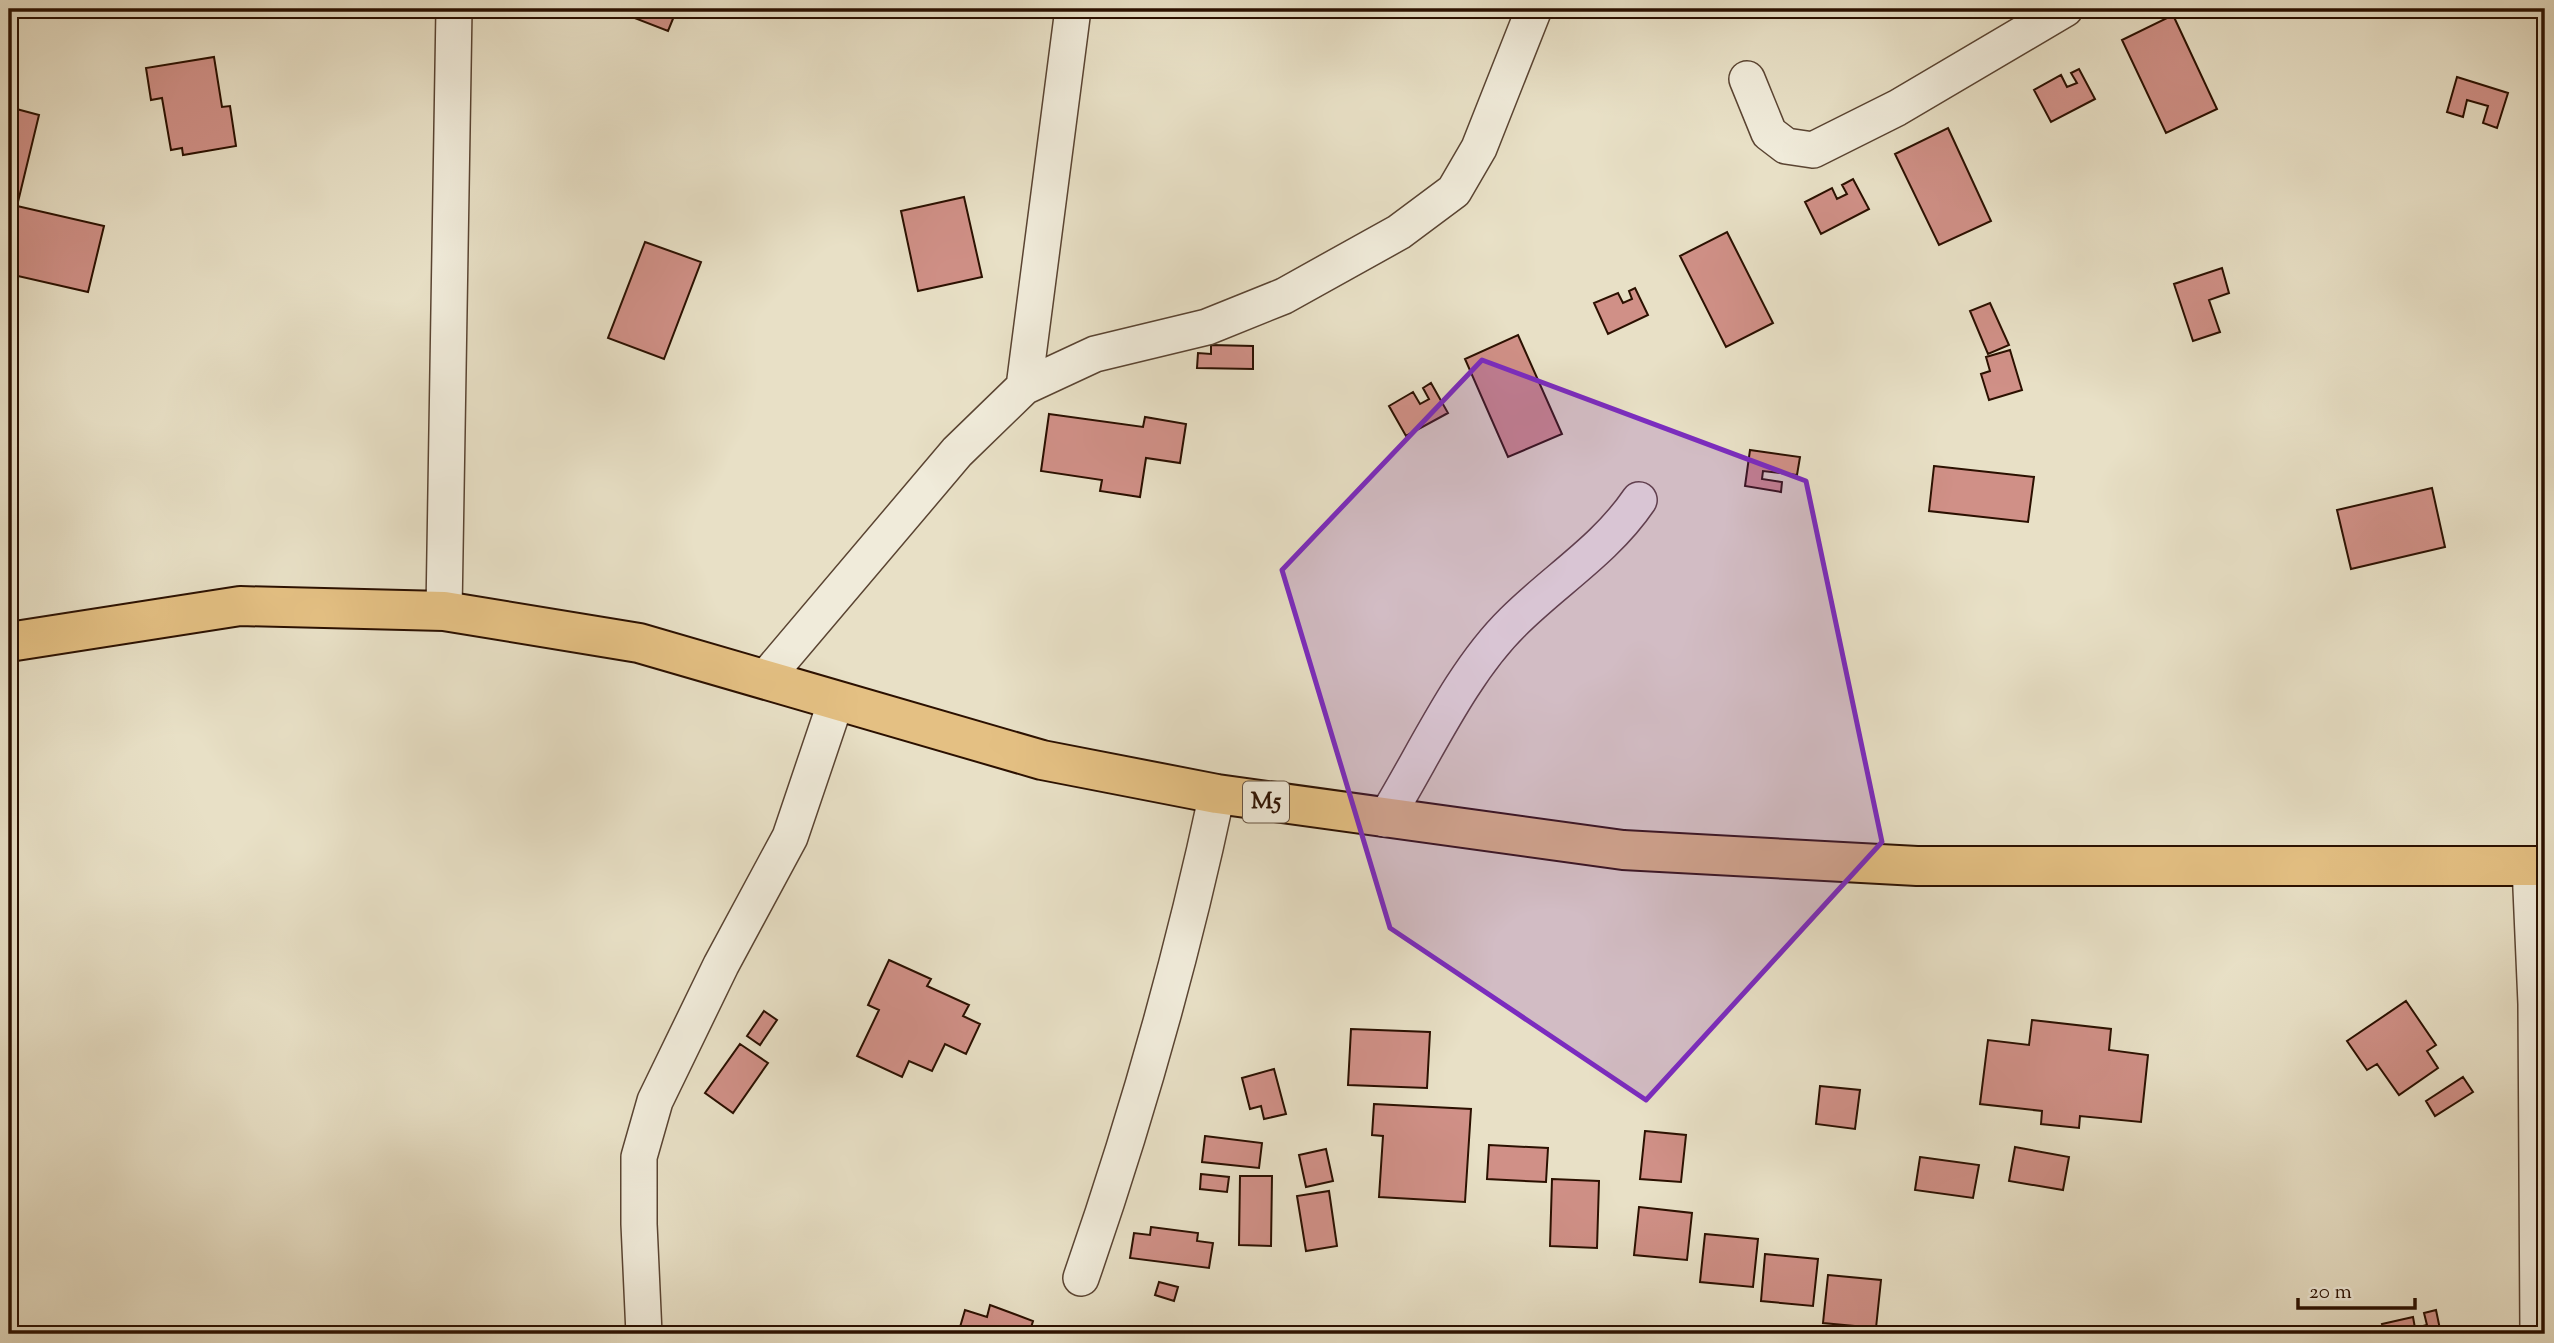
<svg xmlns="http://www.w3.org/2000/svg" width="2554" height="1343" viewBox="0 0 2554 1343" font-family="'Sorts Mill Goudy',serif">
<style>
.building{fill:#d09087;stroke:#2b1000;stroke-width:2}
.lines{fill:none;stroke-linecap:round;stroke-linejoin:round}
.minor-casing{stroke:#5a4432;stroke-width:38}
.trunk-casing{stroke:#2b1000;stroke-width:42}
.minor{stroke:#f0ebda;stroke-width:35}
.trunk{stroke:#e4c083;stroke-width:38}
.marked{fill:#7b2cbf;fill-opacity:0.2;stroke:#7b2cbf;stroke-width:5;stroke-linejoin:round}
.labels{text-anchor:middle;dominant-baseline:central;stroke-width:5;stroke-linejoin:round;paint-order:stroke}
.shield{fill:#f0ebda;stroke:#665241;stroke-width:2}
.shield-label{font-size:24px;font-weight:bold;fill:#2b1000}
</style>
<rect width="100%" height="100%" fill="#e8e0c6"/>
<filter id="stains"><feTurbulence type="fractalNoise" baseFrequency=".00286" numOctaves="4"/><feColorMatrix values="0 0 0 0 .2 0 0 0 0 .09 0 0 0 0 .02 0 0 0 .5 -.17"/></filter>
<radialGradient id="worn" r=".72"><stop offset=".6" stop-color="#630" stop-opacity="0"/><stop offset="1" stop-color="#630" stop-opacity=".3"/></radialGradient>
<path class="building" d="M620,9h57l-9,22 -49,-19z
M2173,15l44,94 -51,24 -44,-93z
M214,57l8,50 8,-1 6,40 -53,9 -1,-7 -11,2 -9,-52 -11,2 -5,-32z
M2079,69l16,30 -44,23 -17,-32 27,-15 6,12 10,-4 -6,-10z
M2457,77l51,16 -11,35 -14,-5 5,-17 -21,-6 -4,17 -16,-5z
M9,107l30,8 -22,91 87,20 -16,66 -79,-18z
M1948,128l43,93 -52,24 -44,-91z
M1853,179l16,30 -48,25 -16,-32 27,-14 5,11 10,-5 -5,-9z
M964,197l18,80 -64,14 -17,-80z
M1727,232l46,91 -47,24 -46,-91z
M645,242l56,20 -37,97 -56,-21z
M2222,268l7,25 -20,7 11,32 -27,9 -19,-57z
M1635,288l13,27 -40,19 -14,-31 24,-10 5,10 9,-4 -3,-8z
M1990,303l19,42 -21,9 -18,-43z
M1518,335l44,99 -54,23 -43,-98z
M1211,345l42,1v23l-56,-1 1,-15 13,1z
M2010,350l12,40 -33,10 -8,-26 9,-3 -4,-14z
M1431,383l17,30 -42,23 -17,-30 24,-14 7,12 9,-5 -6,-11z
M1049,414l94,13 2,-10 41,7 -6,39 -34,-5 -6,39 -40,-6 2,-11 -61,-9z
M1750,450l50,7 -3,18 -34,-4 -1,8 20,3 -1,10 -36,-6z
M1934,466l100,11 -6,45 -99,-11z
M2432,488l13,59 -94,22 -14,-59z
M889,960l42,19 -4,7 42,19 -6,11 17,8 -14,30 -21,-10 -13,27 -23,-10 -7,16 -45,-21 22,-46 -11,-5z
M2406,1001l30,44 -9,6 11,17 -39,27 -22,-31 -10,6 -20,-29z
M764,1011l13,9 -17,25 -13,-9z
M2032,1020l79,9 -2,21 39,5 -7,67 -61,-6 -1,12 -38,-4 1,-13 -62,-7 8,-64 41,5z
M1351,1029l79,3 -3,56 -79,-3z
M740,1044l28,19 -35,50 -28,-20z
M1274,1069l12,45 -22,5 -3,-13 -11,3 -8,-31z
M2463,1077l10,15 -38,24 -9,-15z
M1820,1086l40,4 -5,39 -39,-5z
M1374,1104l97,5 -6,93 -86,-5 4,-61 -11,-1z
M1645,1131l41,4 -5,47 -41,-3z
M1205,1136l57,7 -3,25 -57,-6z
M1489,1145l59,3 -2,34 -59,-3z
M2015,1147l54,10 -6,33 -54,-9z
M1326,1149l7,32 -27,6 -7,-32z
M1920,1157l59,8 -6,33 -58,-8z
M1201,1174l28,3 -2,15 -27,-3z
M1240,1176h32l-1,70 -32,-1z
M1552,1179l47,2 -2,67 -47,-2z
M1329,1191l8,55 -31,5 -9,-55z
M1639,1207l53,6 -5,47 -53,-5z
M1151,1227l47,6 -1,8 16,2 -4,25 -79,-10 4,-25 16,2z
M1705,1234l53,5 -5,48 -53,-5z
M1765,1254l53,5 -5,47 -52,-5z
M1828,1275l53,5 -5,48 -53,-5z
M1159,1282l19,5 -4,14 -19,-6z
M990,1305l43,16 -4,13h-71l7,-24 22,7z
M2436,1310l5,24h-56l-3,-10 31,-7 2,11 12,-3 -3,-12z"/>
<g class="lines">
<g class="minor-casing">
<path id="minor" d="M1747,79l22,54 17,13 27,4 84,-42 168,-99
M1024,387l49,-378
M444,611l10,-602
M764,680l193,-228 67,-65 71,-33 112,-27 77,-31 115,-64 55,-41 25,-43 55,-139
M1385,819c39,-63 75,-145 128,-197 42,-42 92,-72 126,-122
M2530,866l6,138 2,330
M1081,1278c55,-158 101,-320 136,-484
M644,1334l-5,-110v-67l16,-56 66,-136 69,-128 46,-136"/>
</g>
<g class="trunk-casing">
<path id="trunk" d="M9,642l231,-36 204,5 195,32 403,117 175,34 406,56 294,16h628"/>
</g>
<use href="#minor" class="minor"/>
<use href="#trunk" class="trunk"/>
</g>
<path class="marked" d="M1482,360l324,121 76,361 -236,258 -256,-172 -108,-358z"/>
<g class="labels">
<rect class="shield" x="1243" y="781.5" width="46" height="41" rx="5"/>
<g class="shield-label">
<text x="1266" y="802">M5</text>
</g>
</g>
<rect width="2554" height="1343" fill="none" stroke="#e8e0c6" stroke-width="35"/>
<rect x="10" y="10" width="2533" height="1322" fill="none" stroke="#2b1000" stroke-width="3.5"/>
<rect x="18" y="18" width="2519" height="1308" fill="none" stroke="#2b1000" stroke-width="2"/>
<path d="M2298 1298v10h117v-10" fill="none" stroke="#2b1000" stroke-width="3.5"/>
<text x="2309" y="1298" font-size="21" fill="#2b1000" stroke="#f0ebda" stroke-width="5" paint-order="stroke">20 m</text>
<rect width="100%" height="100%" filter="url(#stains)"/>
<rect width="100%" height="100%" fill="url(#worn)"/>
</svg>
